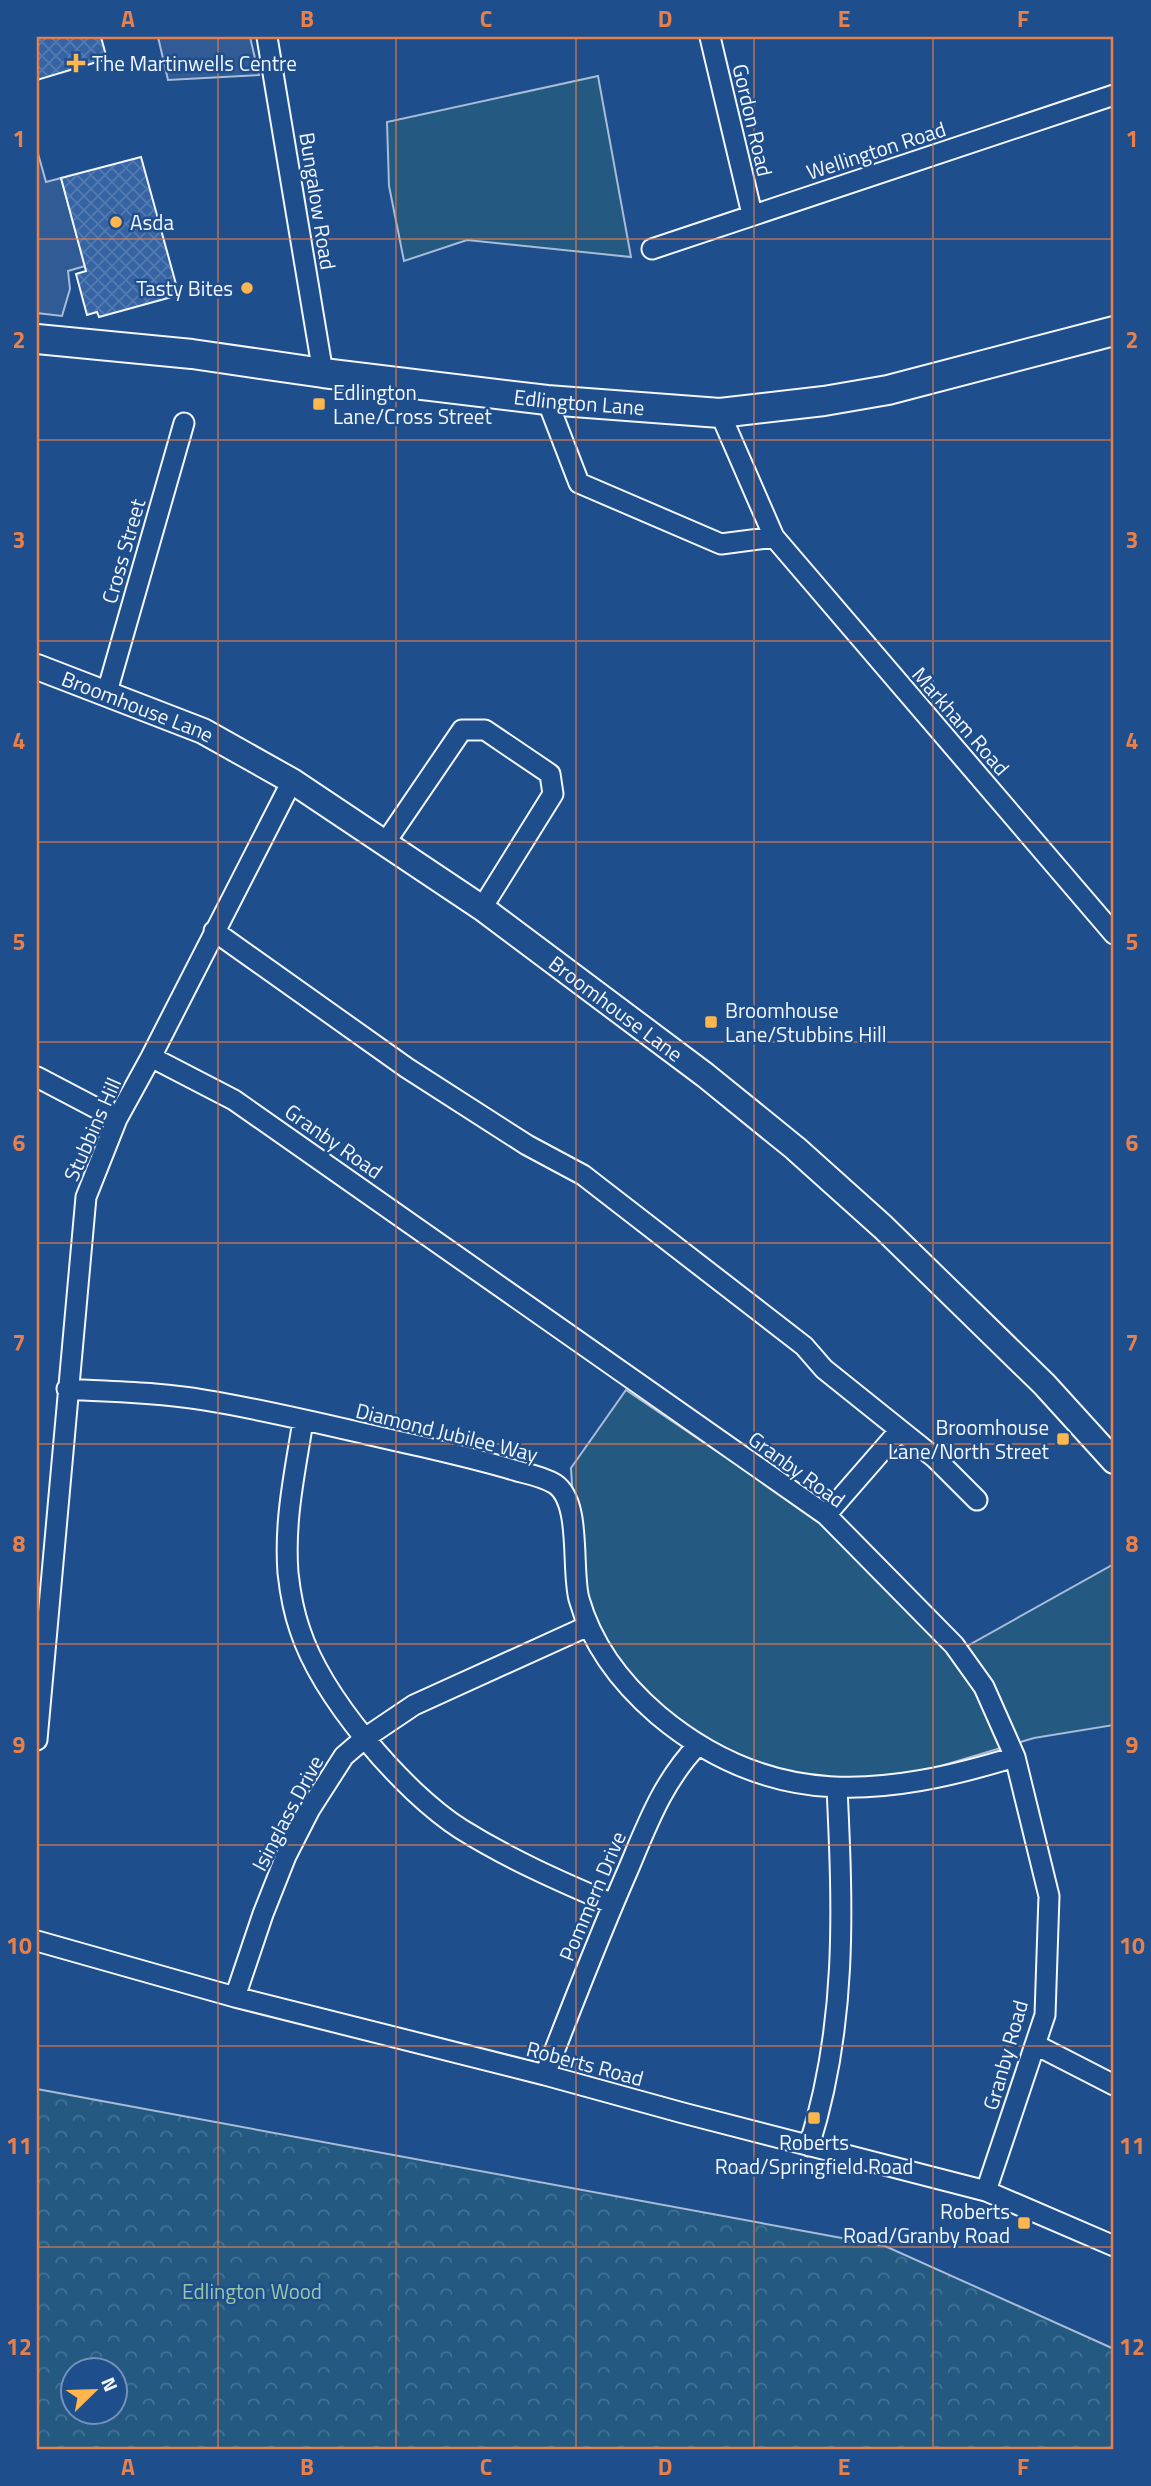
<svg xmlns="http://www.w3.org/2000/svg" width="1151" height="2486" viewBox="0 0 1151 2486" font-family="'Titillium Web',sans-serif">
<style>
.green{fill:#245a82;stroke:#a8bbd7;stroke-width:2}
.forest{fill:url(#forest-crowns);stroke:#a8bbd7;stroke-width:2;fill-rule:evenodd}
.parking{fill:#305b95;stroke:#a8bbd7;stroke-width:2}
.building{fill:url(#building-cross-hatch);stroke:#f2f6ff;stroke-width:2}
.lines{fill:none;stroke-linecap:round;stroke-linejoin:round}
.minor-casing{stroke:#f2f6ff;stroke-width:23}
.tertiary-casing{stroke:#f2f6ff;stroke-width:28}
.secondary-casing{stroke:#f2f6ff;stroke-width:32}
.minor{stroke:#1f4e8c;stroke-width:19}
.tertiary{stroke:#1f4e8c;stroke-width:24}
.secondary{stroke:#1f4e8c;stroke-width:28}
.grid{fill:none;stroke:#ea8049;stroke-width:2;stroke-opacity:0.55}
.poi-dot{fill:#ffb74d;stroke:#1f4e8c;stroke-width:2.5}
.labels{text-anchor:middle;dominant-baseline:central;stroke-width:5;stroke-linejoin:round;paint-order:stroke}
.poi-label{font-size:21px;fill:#f2f6ff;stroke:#1f4e8c;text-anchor:start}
.street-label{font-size:21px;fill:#f2f6ff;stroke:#1f4e8c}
.park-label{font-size:21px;fill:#97c8a6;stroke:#1f4e8c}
.neatline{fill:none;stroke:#ea8049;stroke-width:2.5}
.grid-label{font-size:23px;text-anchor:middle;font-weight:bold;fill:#ea8049}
</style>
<defs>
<pattern id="forest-crowns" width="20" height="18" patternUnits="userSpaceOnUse" patternTransform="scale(1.75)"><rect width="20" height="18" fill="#245a82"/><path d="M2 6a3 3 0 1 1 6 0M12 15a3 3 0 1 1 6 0" fill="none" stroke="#447295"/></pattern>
<pattern id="building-cross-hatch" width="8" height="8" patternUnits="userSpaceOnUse" patternTransform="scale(1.75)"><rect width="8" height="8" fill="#3563a3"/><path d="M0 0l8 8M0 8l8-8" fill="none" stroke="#537ab1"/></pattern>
</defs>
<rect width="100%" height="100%" fill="#1f4e8c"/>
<path class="green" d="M598,76l33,181 -164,-17 -63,21 -15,-75 -2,-64z
M626,1390l194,131 131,134 163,-91v161l-80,13 -113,34 -84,11 -93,-21 -36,-20 -31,-22 -61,-54 -37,-68 -8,-130z"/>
<path class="forest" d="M37,2089l848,157 229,103v100h-1077zM74,2370h42v42h-42z"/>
<path class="parking" d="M158,37h92l9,38 -91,5z
M37,150l9,32 15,-4 24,88 -17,5 2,18 -8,27 -25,-3z"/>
<path class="building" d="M37,37h64l6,22 -70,21z
M141,157l38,138 -80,22 -2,-5 -10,3 -11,-41 10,-3 -25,-93z"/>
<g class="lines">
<g class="minor-casing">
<path id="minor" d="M267,37l56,336
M710,37l42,177
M652,249l462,-154
M547,400l32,83 142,61 53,-7
M720,413l54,124 340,397
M107,692l77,-269
M385,843l77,-113h23l65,44 3,20 -71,114
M214,931l193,137 120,77 56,30 221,171 20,23 111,89 42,42
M151,1057l83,43 592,415 128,130 30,42 31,70 34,139 -4,119 -59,176
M37,1077l80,42
M67,1389c45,3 92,3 137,11 75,12 150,32 224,48 30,7 60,14 89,23 12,3 27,6 38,13 27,18 16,85 24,115 13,46 43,85 79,116 113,95 226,82 357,42
M303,1421c-8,51 -19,99 -15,152 2,18 6,40 12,57 22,67 102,161 161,199 48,30 100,53 152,75
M826,1515l74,-85
M37,1740l49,-543 31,-78 34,-62 141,-276
M37,1941l198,56 310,78 138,38 303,78 128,55
M235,1997l28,-83 23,-58 24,-47 34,-53 21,-18 49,-33 174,-79
M1036,2045l78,40
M545,2075c27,-69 53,-137 83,-205 19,-45 35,-89 70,-125
M809,2146c38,-120 34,-234 28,-358"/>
</g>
<g class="tertiary-casing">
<g id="tertiary">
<path id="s1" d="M37,667l166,64 89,50 190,127 223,167 90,73 88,79 161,157 70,77"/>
</g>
</g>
<g class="secondary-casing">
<g id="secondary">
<path id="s2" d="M37,339l155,15 131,19 224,27 173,13 104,-12 64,-11 226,-59"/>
</g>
</g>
<use href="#minor" class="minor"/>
<use href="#tertiary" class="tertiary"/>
<use href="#secondary" class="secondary"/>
</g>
<path class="grid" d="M218,37v2412M396,37v2412M576,37v2412M754,37v2412M933,37v2412M37,239h1077M37,440h1077M37,641h1077M37,842h1077M37,1042h1077M37,1243h1077M37,1444h1077M37,1644h1077M37,1845h1077M37,2046h1077M37,2247h1077"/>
<g class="poi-dot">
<path d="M72.5 52.5h7v7h7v7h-7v7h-7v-7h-7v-7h7z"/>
<circle cx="116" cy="222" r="7"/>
<circle cx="247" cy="288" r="7"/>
<rect x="312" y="397" width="14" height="14" rx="3.5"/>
<rect x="704" y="1015" width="14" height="14" rx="3.5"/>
<rect x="1056" y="1432" width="14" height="14" rx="3.5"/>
<rect x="807" y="2111" width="14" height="14" rx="3.5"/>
<rect x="1017" y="2216" width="14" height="14" rx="3.5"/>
</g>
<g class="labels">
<g class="poi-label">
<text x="92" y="63">The Martinwells Centre</text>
<text x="130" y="222">Asda</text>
<text x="233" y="288" text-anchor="end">Tasty Bites</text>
<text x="333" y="392">Edlington<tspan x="333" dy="24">Lane/Cross Street</tspan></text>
<text x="725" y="1010">Broomhouse<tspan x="725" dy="24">Lane/Stubbins Hill</tspan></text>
<text x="1049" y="1427" text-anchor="end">Broomhouse<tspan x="1049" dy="24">Lane/North Street</tspan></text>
<text x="814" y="2142" text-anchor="middle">Roberts<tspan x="814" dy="24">Road/Springfield Road</tspan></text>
<text x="1010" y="2211" text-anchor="end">Roberts<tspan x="1010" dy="24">Road/Granby Road</tspan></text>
</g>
<g class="street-label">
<text transform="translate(753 120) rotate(77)">Gordon Road</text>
<text transform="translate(876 150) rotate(-18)">Wellington Road</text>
<text transform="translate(318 201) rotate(81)">Bungalow Road</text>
<text stroke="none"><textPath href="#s2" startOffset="546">Edlington Lane</textPath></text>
<text transform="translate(123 551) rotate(-74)">Cross Street</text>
<text stroke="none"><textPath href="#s1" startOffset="108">Broomhouse Lane</textPath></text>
<text transform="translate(961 721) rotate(49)">Markham Road</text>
<text stroke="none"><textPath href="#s1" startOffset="676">Broomhouse Lane</textPath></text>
<text transform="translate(92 1129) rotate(-66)">Stubbins Hill</text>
<text transform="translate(334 1141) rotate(35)">Granby Road</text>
<text transform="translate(447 1432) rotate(14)">Diamond Jubilee Way</text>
<text transform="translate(797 1469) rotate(36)">Granby Road</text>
<text transform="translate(287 1813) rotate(-62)">Isinglass Drive</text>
<text transform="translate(592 1896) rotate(-67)">Pommern Drive</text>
<text transform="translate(1005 2055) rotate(-74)">Granby Road</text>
<text transform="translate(585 2063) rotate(15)">Roberts Road</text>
</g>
<g class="park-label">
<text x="252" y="2291">Edlington Wood</text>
</g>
</g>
<rect width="1151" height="2486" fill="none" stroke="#1f4e8c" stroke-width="77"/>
<g transform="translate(94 2391) rotate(67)"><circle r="33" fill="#1f4e8c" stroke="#7391ba" stroke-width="2"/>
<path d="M0-5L12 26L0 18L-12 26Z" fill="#ffb74d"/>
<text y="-10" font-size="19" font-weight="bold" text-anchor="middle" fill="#f2f6ff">N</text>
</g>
<rect x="38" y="38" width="1074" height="2410" class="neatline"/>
<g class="grid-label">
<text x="128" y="27">A</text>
<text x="307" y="27">B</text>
<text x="486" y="27">C</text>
<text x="665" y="27">D</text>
<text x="844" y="27">E</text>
<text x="1023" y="27">F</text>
<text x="19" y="147">1</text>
<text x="1132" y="147">1</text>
<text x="19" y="348">2</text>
<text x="1132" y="348">2</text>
<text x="19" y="548">3</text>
<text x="1132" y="548">3</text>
<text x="19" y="749">4</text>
<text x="1132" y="749">4</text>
<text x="19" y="950">5</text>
<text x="1132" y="950">5</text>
<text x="19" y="1151">6</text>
<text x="1132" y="1151">6</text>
<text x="19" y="1351">7</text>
<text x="1132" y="1351">7</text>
<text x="19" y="1552">8</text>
<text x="1132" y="1552">8</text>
<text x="19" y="1753">9</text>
<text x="1132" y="1753">9</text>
<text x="19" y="1954">10</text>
<text x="1132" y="1954">10</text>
<text x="19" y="2154">11</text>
<text x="1132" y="2154">11</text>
<text x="19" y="2355">12</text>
<text x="1132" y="2355">12</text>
<text x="128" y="2475">A</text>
<text x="307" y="2475">B</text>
<text x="486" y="2475">C</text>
<text x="665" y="2475">D</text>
<text x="844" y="2475">E</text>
<text x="1023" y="2475">F</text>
</g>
</svg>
